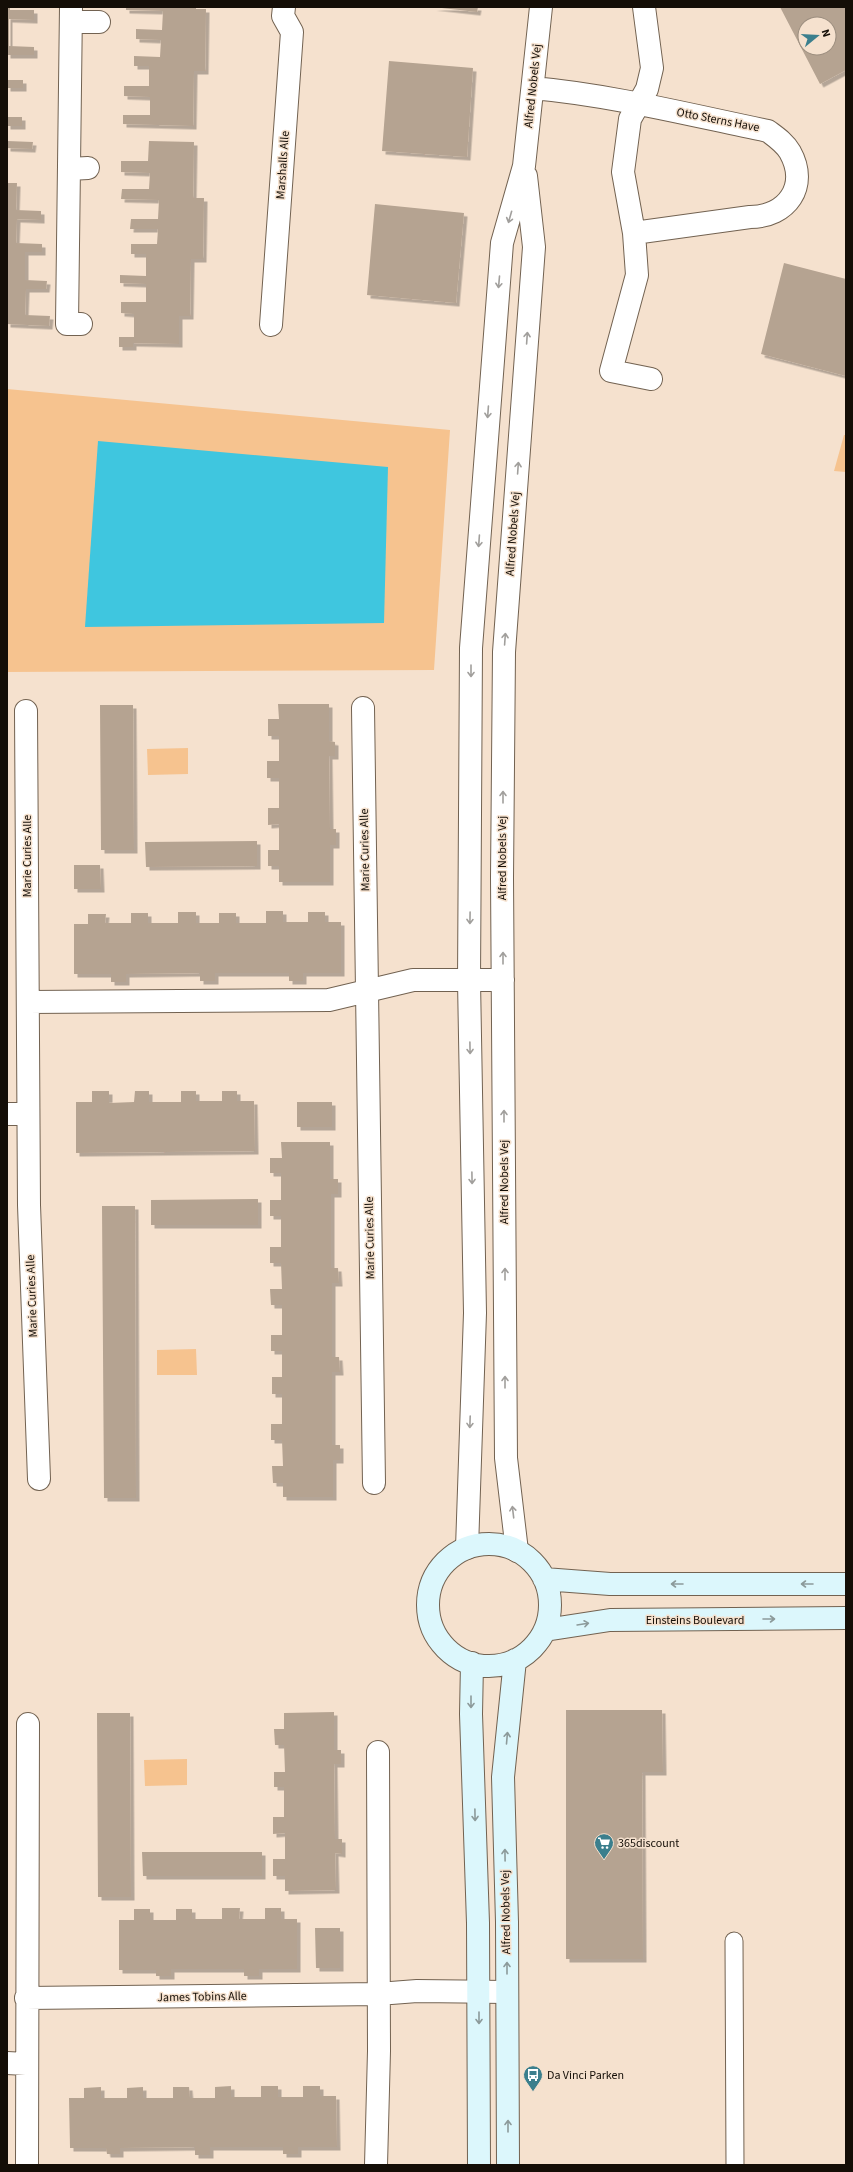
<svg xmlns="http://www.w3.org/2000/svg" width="853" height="2172" viewBox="0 0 853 2172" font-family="'Source Sans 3',sans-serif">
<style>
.green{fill:#f6c38f}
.water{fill:#3fc6df}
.building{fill:#b5a391;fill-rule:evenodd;filter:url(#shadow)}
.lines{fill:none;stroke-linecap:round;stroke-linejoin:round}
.lane-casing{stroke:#726251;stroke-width:19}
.street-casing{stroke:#726251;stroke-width:24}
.secondary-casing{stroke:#726251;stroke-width:24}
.lane{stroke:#fff;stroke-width:17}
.street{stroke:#fff;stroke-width:22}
.secondary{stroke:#dcf7fc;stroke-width:22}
.oneway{stroke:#a19f9c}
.oneway2{stroke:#8c9a9a}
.labels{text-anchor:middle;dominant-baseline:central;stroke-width:3;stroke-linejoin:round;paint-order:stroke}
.street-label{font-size:12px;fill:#140e07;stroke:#f5e1ce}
.poi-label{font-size:12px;fill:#140e07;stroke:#f5e1ce;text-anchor:start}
</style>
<defs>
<filter id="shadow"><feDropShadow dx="3.5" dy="3.5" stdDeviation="0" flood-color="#0004"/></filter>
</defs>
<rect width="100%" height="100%" fill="#f5e1ce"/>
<path class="green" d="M7,389l443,41 -16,240 -427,2z
M844,435h2v37l-12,-1z
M188,748v26l-40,1 -1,-26z
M196,1349l1,26h-40v-25z
M187,1759v26l-42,1 -1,-26z"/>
<path class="water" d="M98,441l290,26 -4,156 -299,4z"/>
<path class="building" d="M7,7h3v3h24v10l-25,-1v27l25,1v8h-27z
M126,7h70v2h10l-1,62h-11l-1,55 -70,-2v-9h27v-18l-26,-1v-10h25v-20h-15v-10l26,1 1,-17 -25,-1v-10l26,1 1,-19 -37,-1z
M433,7h45l-1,5z
M780,7h66v63l-26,14zM805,24h24v24h-24z
M389,61l84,7 -6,89 -85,-6z
M7,80h16v8h-16z
M7,117h15v9h-15z
M7,141l26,1 -1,7 -25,-1z
M149,141l45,1 -1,56h11l-1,61h-12l-1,57h-11v28l-46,-1v4h-14v-10h15v-23l-13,-1v-11h25v-18l-26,-1v-8l26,1v-22h-15v-10h26l1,-15h-28l1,-10h27l1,-19 -38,-1 1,-10h27l1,-16 -29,-1v-11h27z
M7,183h10l-1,27 25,1v9l-24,-1 -1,24 26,1v8h-17v28l22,1 -1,8h-20l-1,26 25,1 -1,10 -42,-2z
M375,204l89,9 -8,90 -89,-8z
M784,263l62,16v97l-85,-22z
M278,704h51v37l6,1v14h-6l1,73h6v16h-6v37h-51v-16h-11v-16h11v-26l-11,1v-17h11v-30h-12v-17h12v-25h-11v-17h11z
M100,705h33l1,145h-33z
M257,841v25l-111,1 -1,-25z
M74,865h26l1,24h-27z
M266,911h17v11h25v-10h17v10h16v51h-38v8h-14v-8h-74v8h-15v-8l-74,1v8h-15v-8h-37v-50h14v-10h18l-1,9h26v-10h17v10h30v-11h18v11h23v-10h17v10h30z
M92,1091h17v12l25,-1 1,-11h14v11h32v-11h15v10h26v-10h15v10h17l1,50 -179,2v-51h16z
M297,1102h35v25h-35z
M281,1142h49v37h8v15h-7v74h7l1,15h-7v74h7l1,15h-8v73h8v15h-7v37h-50v-14h-10l-1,-17h11l-1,-26h-11v-16h11v-30h-10v-17h10v-26h-11v-16h11v-30h-11l-1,-16h12l-1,-26h-11v-16h11v-31h-11v-16h11v-27h-11v-15h12z
M258,1199v26h-107v-25z
M102,1206h33l1,292h-32z
M566,1710h96l1,62h-21l1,187h-77z
M334,1712v38h7v14h-7l1,75h7v15l-7,-1 1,37 -51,1v-15h-12v-17h12v-26l-12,1v-17h11v-30h-10v-15h11l-1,-27h-9l-1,-16h10v-16z
M97,1713h33l1,184h-33z
M142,1852h120v24h-119z
M222,1908h18l-1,11h26v-11h16v11h16v50h-38v7h-15v-7h-73v7h-15v-6h-37v-50h15v-11h16v11h26v-11h16v10h30z
M315,1928h25v40h-24z
M231,2086v11h30v-11h17v11h25v-11h17v10h16l1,51h-39v7h-15v-7h-73v8h-15v-8l-75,1v6h-13l-1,-6h-36l-1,-50h15v-10l17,-1v11h26v-10l16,-1v11h30v-11h16l1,11h25v-11z"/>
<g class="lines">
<g class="lane-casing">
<path id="lane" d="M734,1941l1,224"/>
</g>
<g class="street-casing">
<path id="street" d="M71,7l-4,317h14
M644,7l8,61 -5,21 -17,30 -7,53 11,61 3,42 -26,96 40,8
M71,22h28
M533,88c78,7 157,27 235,43 8,6 17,12 22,21 19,34 -3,65 -40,65l-116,16
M69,169l19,-1
M271,325l21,-293 -9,-16 1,-9
M363,708l11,775
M26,711l3,494 10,274
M28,1002l301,-2 84,-20h90
M7,1114h21
M467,1548l8,-235 -6,-332 2,-333 31,-405 22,-77 17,-159
M517,1551l-11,-93 -4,-580 2,-226 30,-405 -8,-71
M26,1998l352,-4 39,-3 90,1
M7,2063l19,1
M27,2165l1,-441
M376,2165l3,-114 -1,-299"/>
</g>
<g class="secondary-casing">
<path id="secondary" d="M428 1605a61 61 0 1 1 122 0a61 61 0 1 1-122 0Z
M544,1579l66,5h236
M545,1630l65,-10 236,-2
M472,1663l-1,51 7,209 1,242
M508,2165l-1,-243 -4,-145 12,-117"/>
</g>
<use href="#lane" class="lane"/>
<use href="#street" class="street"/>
<use href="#secondary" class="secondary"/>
</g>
<defs><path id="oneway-shaft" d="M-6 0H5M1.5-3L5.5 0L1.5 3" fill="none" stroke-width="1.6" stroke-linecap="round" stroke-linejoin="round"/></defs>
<g class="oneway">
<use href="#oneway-shaft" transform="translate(510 217) rotate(106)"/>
<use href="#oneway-shaft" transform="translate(499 282) rotate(95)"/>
<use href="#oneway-shaft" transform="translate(527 338) rotate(-86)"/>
<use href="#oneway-shaft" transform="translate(488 412) rotate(94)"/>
<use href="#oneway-shaft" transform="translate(518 468) rotate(-86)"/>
<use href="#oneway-shaft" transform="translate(479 541) rotate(94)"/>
<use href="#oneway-shaft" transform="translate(505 639) rotate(-86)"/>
<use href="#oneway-shaft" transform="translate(471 671) rotate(90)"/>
<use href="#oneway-shaft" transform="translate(503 797) rotate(-90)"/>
<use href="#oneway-shaft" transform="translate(470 918) rotate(91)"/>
<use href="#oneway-shaft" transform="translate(503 958) rotate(-90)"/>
<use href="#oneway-shaft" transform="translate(470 1048) rotate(89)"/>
<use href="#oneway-shaft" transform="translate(504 1116) rotate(-90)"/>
<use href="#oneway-shaft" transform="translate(472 1178) rotate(89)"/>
<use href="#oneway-shaft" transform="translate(505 1274) rotate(-90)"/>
<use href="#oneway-shaft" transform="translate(505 1382) rotate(-90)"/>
<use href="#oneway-shaft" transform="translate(470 1422) rotate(92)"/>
<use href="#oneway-shaft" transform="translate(513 1512) rotate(-97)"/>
</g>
<g class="oneway2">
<use href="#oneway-shaft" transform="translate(677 1584) rotate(-180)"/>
<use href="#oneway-shaft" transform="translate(807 1584) rotate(-180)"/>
<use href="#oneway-shaft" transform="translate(769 1619)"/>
<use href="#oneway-shaft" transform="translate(583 1624) rotate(-9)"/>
<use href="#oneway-shaft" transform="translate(471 1702) rotate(90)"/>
<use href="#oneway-shaft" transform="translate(507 1738) rotate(-85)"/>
<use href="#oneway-shaft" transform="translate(475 1815) rotate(89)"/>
<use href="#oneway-shaft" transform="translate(505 1855) rotate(-91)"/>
<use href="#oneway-shaft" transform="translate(507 1968) rotate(-90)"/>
<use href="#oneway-shaft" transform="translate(479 2018) rotate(90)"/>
<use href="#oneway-shaft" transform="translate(508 2126) rotate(-90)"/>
</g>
<defs>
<g id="supermarket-pin" transform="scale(1)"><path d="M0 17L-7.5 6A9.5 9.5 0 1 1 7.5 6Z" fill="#3b7f8d" stroke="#f5e1ce"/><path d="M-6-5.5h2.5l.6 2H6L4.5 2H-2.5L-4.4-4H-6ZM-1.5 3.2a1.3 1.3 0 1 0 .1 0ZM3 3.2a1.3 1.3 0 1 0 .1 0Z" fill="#fff"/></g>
<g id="bus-pin" transform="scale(1)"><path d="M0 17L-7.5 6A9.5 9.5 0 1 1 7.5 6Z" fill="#3b7f8d" stroke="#f5e1ce"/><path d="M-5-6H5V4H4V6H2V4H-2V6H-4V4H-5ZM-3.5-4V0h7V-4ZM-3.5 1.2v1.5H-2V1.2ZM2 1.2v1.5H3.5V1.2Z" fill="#fff"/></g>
</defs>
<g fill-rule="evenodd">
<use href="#supermarket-pin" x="604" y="1843"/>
<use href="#bus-pin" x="533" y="2075"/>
</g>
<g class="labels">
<g class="street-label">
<text transform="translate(533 86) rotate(-84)">Alfred Nobels Vej</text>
<text transform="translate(718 120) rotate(11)">Otto Sterns Have</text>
<text transform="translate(283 165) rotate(-86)">Marshalls Alle</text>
<text transform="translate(513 534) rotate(-86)">Alfred Nobels Vej</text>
<text transform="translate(365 850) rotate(-91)">Marie Curies Alle</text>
<text transform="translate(27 856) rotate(-90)">Marie Curies Alle</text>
<text transform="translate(502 858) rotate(-90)">Alfred Nobels Vej</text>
<text transform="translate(504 1182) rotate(-90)">Alfred Nobels Vej</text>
<text transform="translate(370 1238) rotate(-91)">Marie Curies Alle</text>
<text transform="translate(32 1296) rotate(-92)">Marie Curies Alle</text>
<text x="695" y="1620">Einsteins Boulevard</text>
<text transform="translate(506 1912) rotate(-91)">Alfred Nobels Vej</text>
<text transform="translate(202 1997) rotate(-1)">James Tobins Alle</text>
</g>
<g class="poi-label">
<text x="618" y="1843">365discount</text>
<text x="547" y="2075">Da Vinci Parken</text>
</g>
</g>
<rect width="853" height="2172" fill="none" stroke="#140e07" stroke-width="16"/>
<g transform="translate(817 36) rotate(72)"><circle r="19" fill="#f5e1ce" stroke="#9b8d7e"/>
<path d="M0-3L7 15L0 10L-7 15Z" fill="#3b7f8d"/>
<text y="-6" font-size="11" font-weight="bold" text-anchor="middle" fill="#140e07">N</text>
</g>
</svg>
